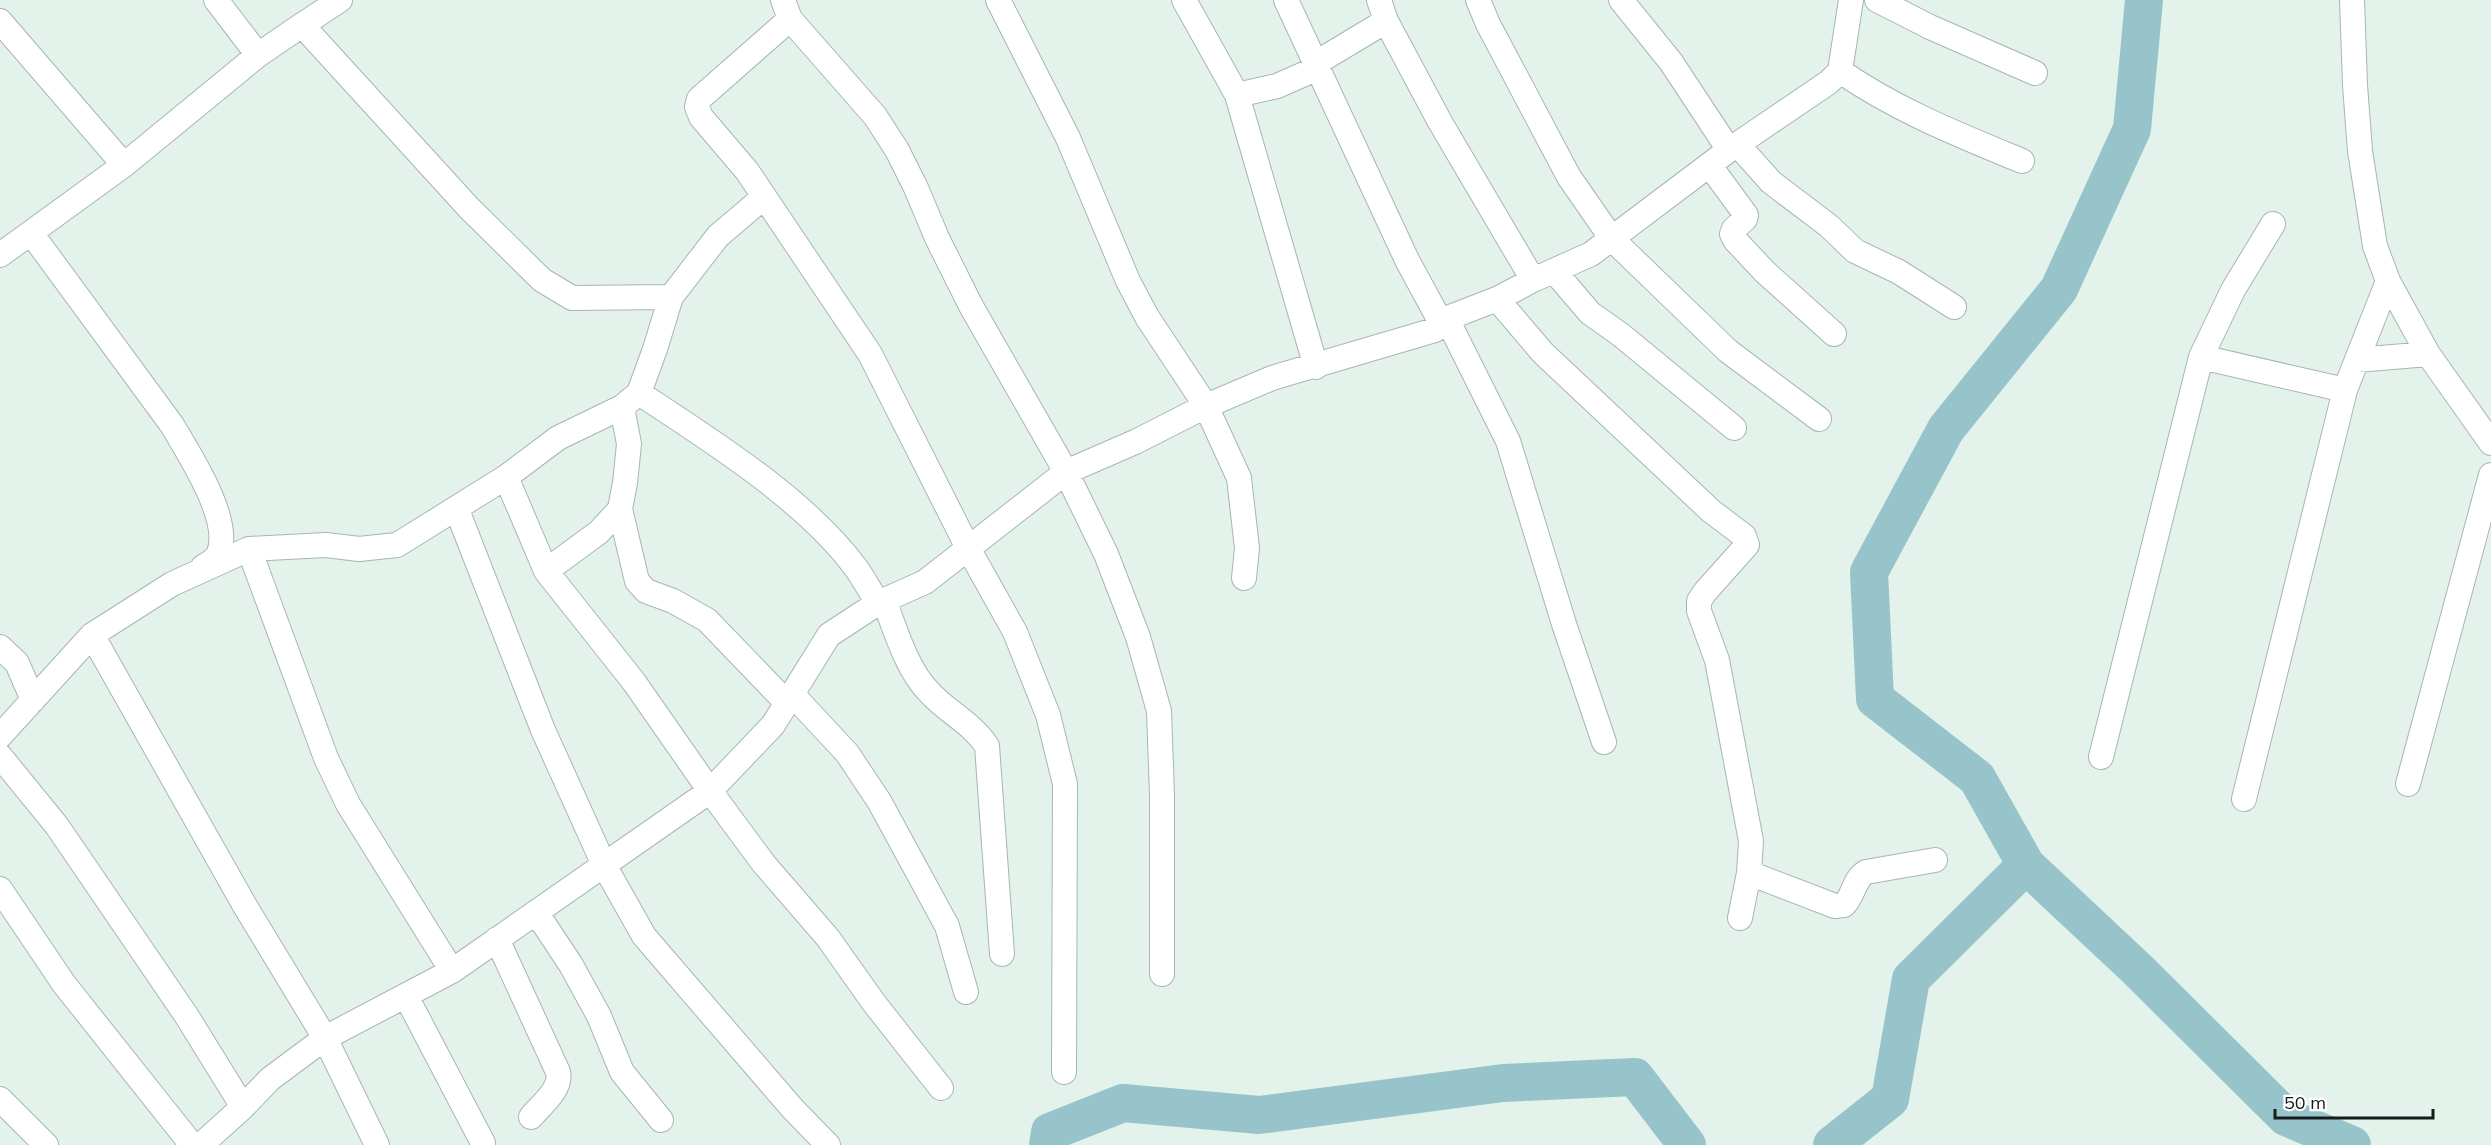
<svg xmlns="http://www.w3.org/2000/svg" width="2491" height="1145" viewBox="0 0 2491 1145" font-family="Mulish,sans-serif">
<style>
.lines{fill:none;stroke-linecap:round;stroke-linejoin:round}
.river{stroke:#97c3ca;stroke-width:38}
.minor-casing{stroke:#a8b6af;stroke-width:26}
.minor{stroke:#fff;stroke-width:24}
</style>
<rect width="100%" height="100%" fill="#e3f2eb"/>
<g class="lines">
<path class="river" d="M2144,0l-12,129 -73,160 -113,140 -77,143 6,127 102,79 49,87 111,104 149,148 66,28
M1048,1145l2,-13 73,-29 136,12 244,-32 132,-6 52,68
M1832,1145l58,-46 21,-120 115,-114"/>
<g class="minor-casing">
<path id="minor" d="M216,0l42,55
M340,0l-38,25 167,183 73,72 30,18 99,-1
M783,0l7,19 85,97 22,34 19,38 21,50 34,68 95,166 40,82 32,83 21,74 3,84v179
M998,0l70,138 60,143 19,36 59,89 33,72 8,70 -3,30
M1184,0l53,95 79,272
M1286,0l121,260 33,61
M1379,0l7,21 54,101 93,158
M1478,0l10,24 81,153 43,62 116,112 91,68
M1877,0l53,27 105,46
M2352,0l3,85 5,66 15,95 13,35 40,73 63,89
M790,19l-91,80 -2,8 4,10 46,54 123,183 98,194 47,84 33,83 17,69 -1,288
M0,21l124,144
M1316,63l70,-42
M1840,71c56,39 119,64 182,90
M1237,95l40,-9 41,-18
M1738,145l33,37 58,44 26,25 44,21 55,35
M1729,150l100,-68 11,-11 11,-71
M1710,166l36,49 -1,4 -11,10 -2,5 3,6 30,32 69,62
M31,233l141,192c17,29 62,97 46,130 -3,5 -10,9 -15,12
M0,255l124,-90 134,-110 44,-30
M1554,271l36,42 31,22 113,93
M1497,299l46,54 168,158 33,25 3,9 -42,47 -6,9v10l18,49 34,181 -2,32 -9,45
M1447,319l61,122 56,183 40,118
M2201,357l144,33 -101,409
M2357,360l71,-6
M2345,390l43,-109
M639,393c71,47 166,106 217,175 8,11 14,23 22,35
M506,477l40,94 88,111 76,109 54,73 64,74 46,65 67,85
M620,509l17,72 9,10 27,10 34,19 79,82
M457,510l86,220 61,135 40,71 148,172 36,37
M249,549l77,209 22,46 104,167
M546,571l53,-39 21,-23 5,-26 4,-39 -7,-37
M884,600c11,29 23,70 45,92 18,20 43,31 58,54l15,208
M92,635l153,271 80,132 52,107
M0,647l17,16 16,37
M792,694l55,59 32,48 68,125 19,66
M0,736l92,-101 80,-51 77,-35 77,-4 33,4 38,-4 109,-68 52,-39 64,-31 17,-14 16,-44 16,-52 47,-61 46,-39
M0,756l57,70 129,189 57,92
M2101,757l100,-400 32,-67 40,-66
M2408,784l83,-309
M1749,873l86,33 9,-1c10,-10 10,-26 22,-33l69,-12
M0,889l64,95 128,161
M536,912l35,53 28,51 23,56 39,48
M497,939l61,133c4,17 -16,32 -27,45
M406,996l77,147
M0,1099l46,46
M201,1145l42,-38 27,-28 55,-41 127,-67 258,-180 63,-66 56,-90 49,-32 47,-21 141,-110 69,-30 71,-36 66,-28 163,-48 5,-9 57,-22 36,-19 58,-26 138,-104 -58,-88 -50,-62"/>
</g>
<use href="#minor" class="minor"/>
</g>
<path d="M2275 1109v9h158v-9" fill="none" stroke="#161c19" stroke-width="3"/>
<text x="2284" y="1109" font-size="18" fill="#161c19" stroke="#ffffff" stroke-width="4.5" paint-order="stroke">50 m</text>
</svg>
